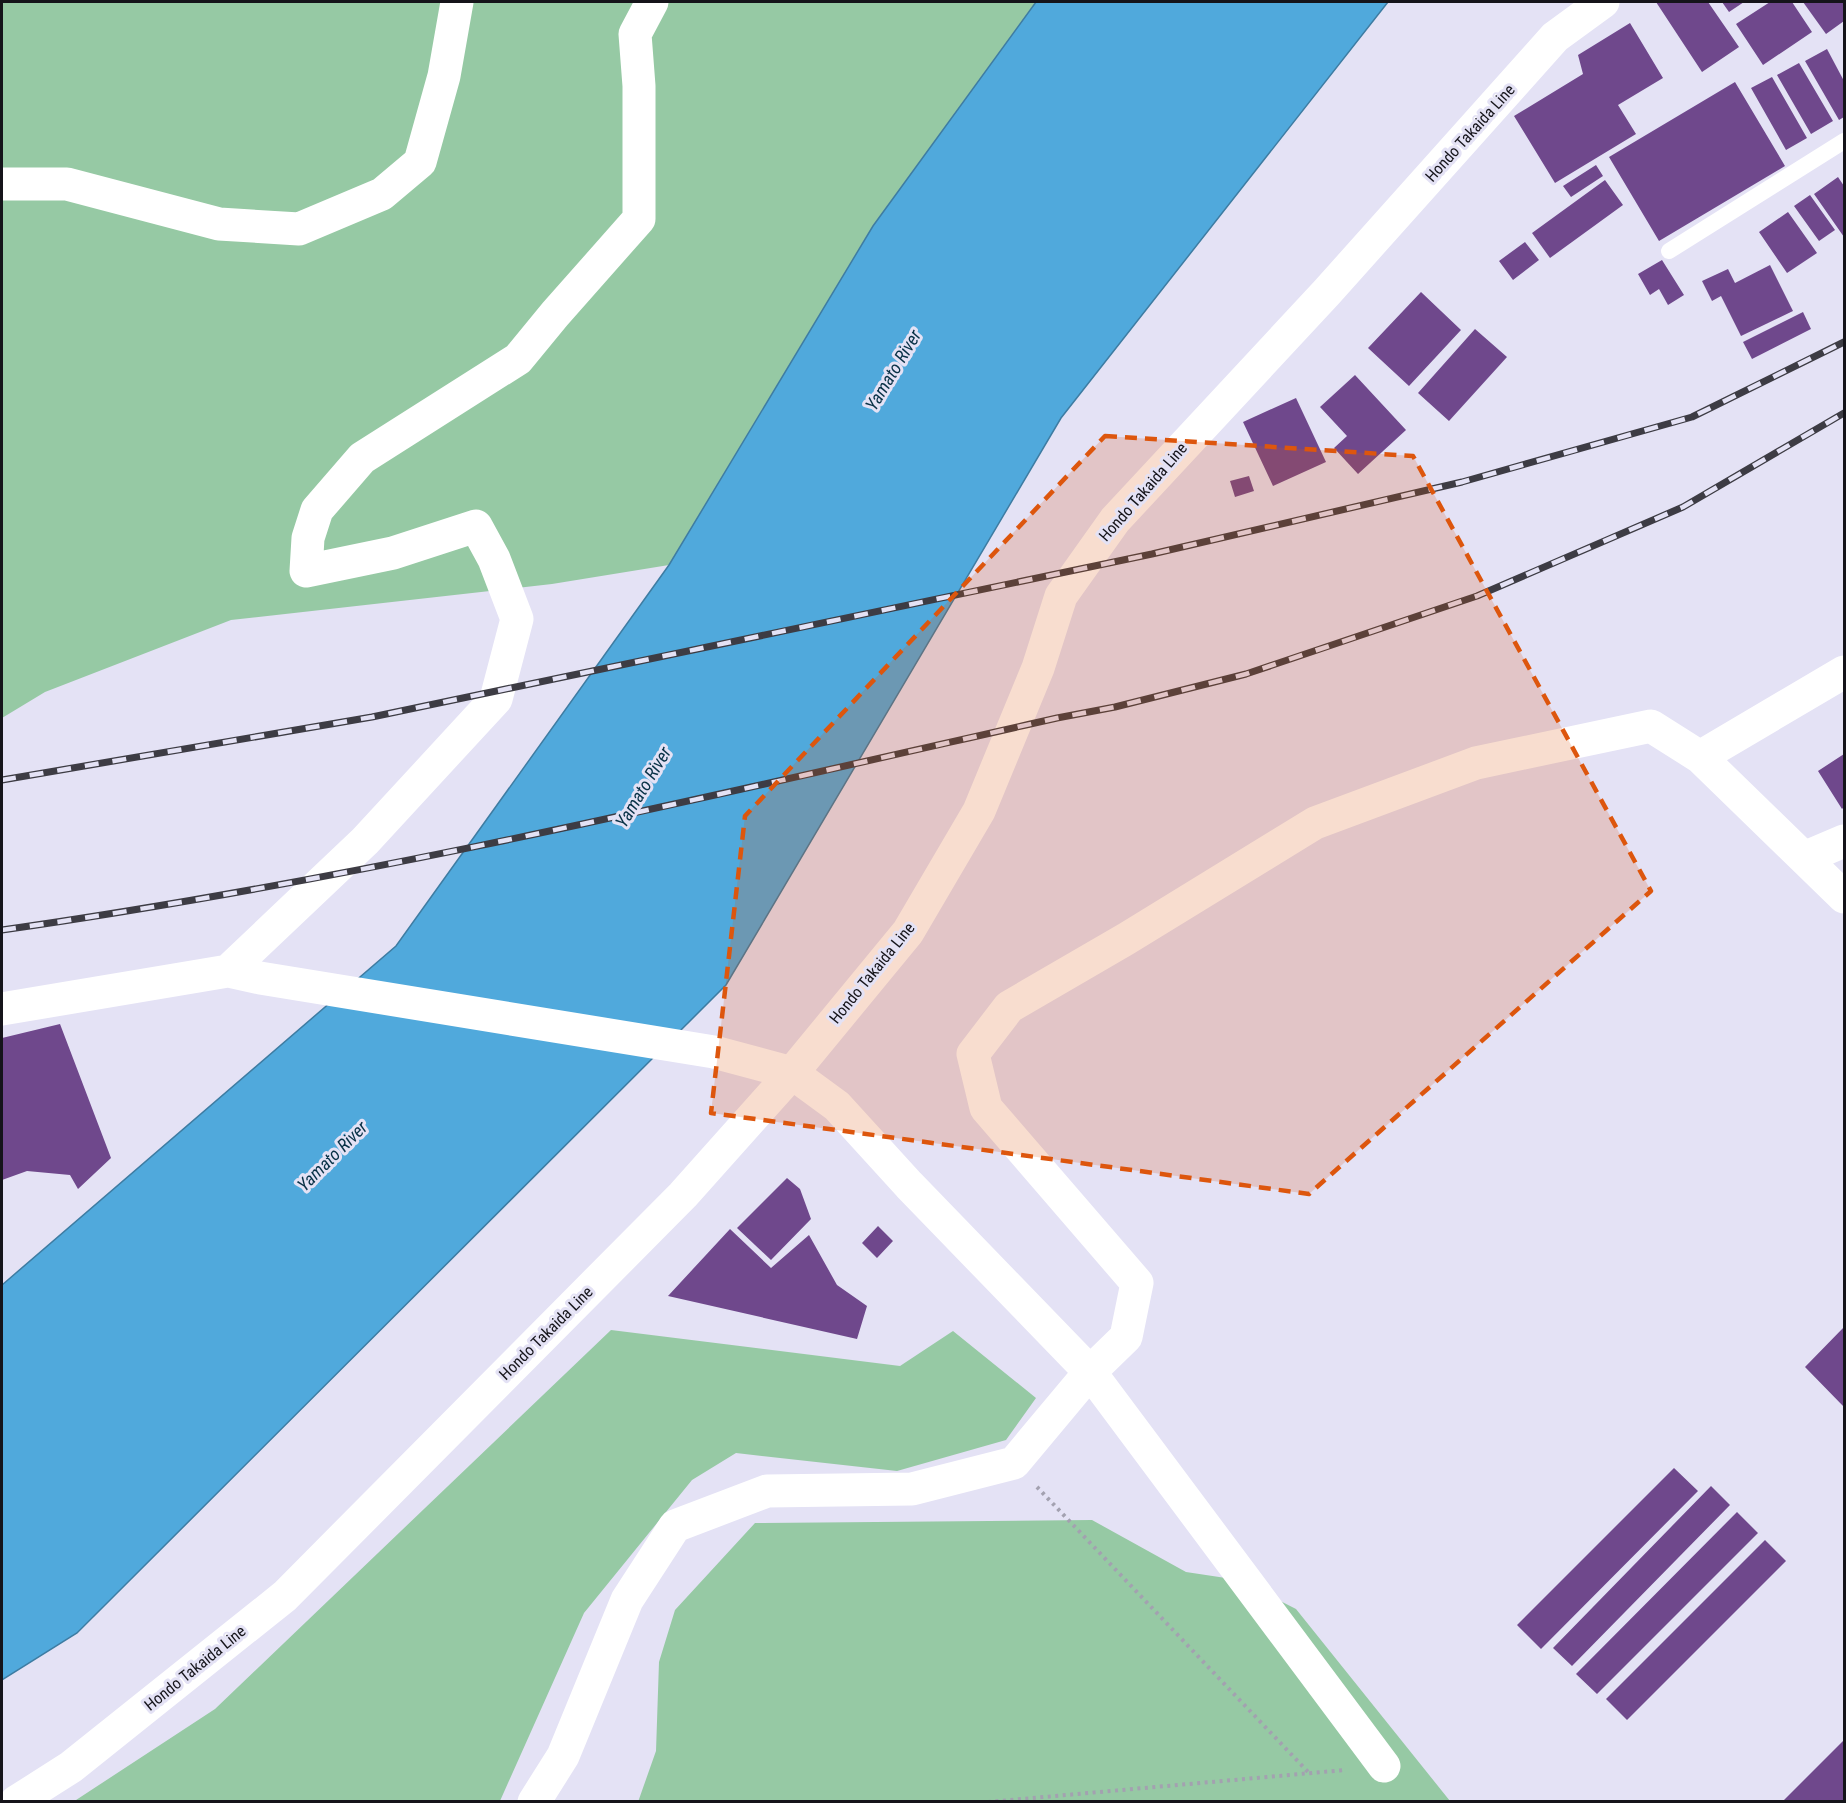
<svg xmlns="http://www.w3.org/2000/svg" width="1846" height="1803" viewBox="0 0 1846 1803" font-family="'Roboto Condensed',sans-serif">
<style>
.green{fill:#96c9a4}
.water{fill:#50a9dc;stroke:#3e7ca2;stroke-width:1.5}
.building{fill:#6f488c}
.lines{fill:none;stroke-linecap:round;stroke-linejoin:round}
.path{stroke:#a3a1b0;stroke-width:4;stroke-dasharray:3 4.5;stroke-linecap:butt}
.lane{stroke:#fff;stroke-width:16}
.street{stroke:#fff;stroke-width:33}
.secondary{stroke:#fff;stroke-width:33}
.rail-casing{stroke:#3d3c44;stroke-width:7}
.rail{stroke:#e4e2f5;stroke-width:4.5;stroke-dasharray:14;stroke-linecap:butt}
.marked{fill:#dd560d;fill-opacity:0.2;stroke:#dd560d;stroke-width:4.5;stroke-dasharray:12 8;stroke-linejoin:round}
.labels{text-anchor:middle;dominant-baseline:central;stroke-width:6;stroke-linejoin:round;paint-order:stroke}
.street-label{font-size:16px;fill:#15141a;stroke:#e4e2f5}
.water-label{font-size:18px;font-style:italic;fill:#083146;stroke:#e4e2f5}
</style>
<rect width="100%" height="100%" fill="#e4e2f5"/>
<path class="green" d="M2,2h1034l-163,224 -204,339 -117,19 -321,36 -186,72 -43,26z
M611,1330l289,36 53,-35 83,67 -30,42 -109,31 -161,-18 -44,27 -108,133 -84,188 -427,1 142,-93z
M1092,1520l94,52 53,8 57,29 154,192 -812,1 18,-51 3,-89 16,-52 80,-87z"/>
<path class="water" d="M1036,2h352l-327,416 -335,567 -649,648 -75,47v-395l394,-339 273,-381 204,-339z"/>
<path class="building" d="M1656,2h52l31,45 -37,25z
M1722,2h22l-15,10z
M1770,2h22l20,30 -49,33 -27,-41z
M1803,2h41v19l-18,13z
M1630,23l33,55 -45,27 18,29 -81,49 -41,-67 69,-42 -5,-19z
M1827,49l17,32v36l-5,3 -34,-59z
M1799,63l34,58 -22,13 -34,-59z
M1772,77l35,61 -21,12 -35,-62z
M1735,82l50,84 -126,75 -50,-84z
M1596,165l7,11 -32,21 -8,-11z
M1838,177l6,9v51l-30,-43z
M1605,180l18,25 -73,53 -18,-25z
M1810,195l25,35 -16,11 -25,-35z
M1788,212l29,41 -30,20 -28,-41z
M1525,242l14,18 -26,20 -14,-19z
M1662,260l22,35 -16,10 -9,-16 -9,6 -12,-21z
M1770,265l23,46 -52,25 -20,-40 -9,5 -10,-20 26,-12 7,14z
M1421,292l40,38 -52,56 -41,-38z
M1803,312l8,17 -59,30 -9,-17z
M1475,329l32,28 -58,64 -31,-28z
M1355,375l51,55 -48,44 -24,-26 13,-12 -27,-29z
M1296,398l30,64 -53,24 -30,-64z
M1249,476l5,15 -19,6 -5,-16z
M1844,754v53l-2,2 -24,-38z
M60,1024l51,134 -33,31 -8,-14 -43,-4 -25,9v-142z
M787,1178l13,11 11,30 -40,41 -34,-32z
M878,1226l15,15 -16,17 -15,-15z
M730,1229l41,39 38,-33 28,50 30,21 -10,33 -189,-43z
M1844,1327v80l-39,-40z
M1674,1468l24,23 -157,158 -24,-24z
M1711,1486l19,19 -158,161 -19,-18z
M1737,1512l21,21 -161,161 -21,-20z
M1765,1540l21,21 -159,159 -21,-21z
M1844,1740v62h-62z"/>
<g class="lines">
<path class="path" d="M1037,1487l273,287
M988,1802l357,-32"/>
<path class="lane" d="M1669,251l175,-110"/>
<path class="street" d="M2,184h65l152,40 80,5 83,-35 38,-32 24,-86 13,-74
M1700,757l144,-85
M1804,858l40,-17
M228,971l137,-130 131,-142 21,-80 -23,-60 -18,-33 -83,27 -87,18 2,-33 9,-28 45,-52 156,-99 37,-45 84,-95v-133l-4,-52 17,-32
M2,1009l226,-38 32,7 454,74 78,21 45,33 72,79 181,187 294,394
M534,1802l29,-46 64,-156 48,-74 92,-35 145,-2 102,-26 76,-91 36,-35 11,-54 -151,-175 -13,-54 36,-47 117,-68 189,-116 161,-60 175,-37 49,31 144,140"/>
<path class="secondary" d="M16,1802l55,-35 214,-171 398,-401 109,-122 116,-141 71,-121 59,-143 23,-72 54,-76 212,-228 228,-255 48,-35"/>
<g class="rail-casing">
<path id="rail" d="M2,780l370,-63 780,-163 310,-72 230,-65 152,-75
M2,930c355,-50 705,-133 1055,-212l58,-11 131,-33 231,-78 206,-89 161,-94"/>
</g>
<use href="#rail" class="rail"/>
</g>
<path class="marked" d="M1105,436l308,20 238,435 -342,303 -598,-81 34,-297z"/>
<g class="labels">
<g class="street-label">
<text transform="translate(1470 133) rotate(-48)">Hondo Takaida Line</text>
<text transform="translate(1143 492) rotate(-49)">Hondo Takaida Line</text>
<text transform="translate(872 973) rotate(-51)">Hondo Takaida Line</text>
<text transform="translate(546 1333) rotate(-45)">Hondo Takaida Line</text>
<text transform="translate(195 1668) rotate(-39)">Hondo Takaida Line</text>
</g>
<g class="water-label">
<text transform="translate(893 370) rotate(-59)">Yamato River</text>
<text transform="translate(643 787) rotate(-59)">Yamato River</text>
<text transform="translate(332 1156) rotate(-45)">Yamato River</text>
</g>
</g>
<rect width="1846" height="1803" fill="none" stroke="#15141a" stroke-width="6"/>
</svg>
